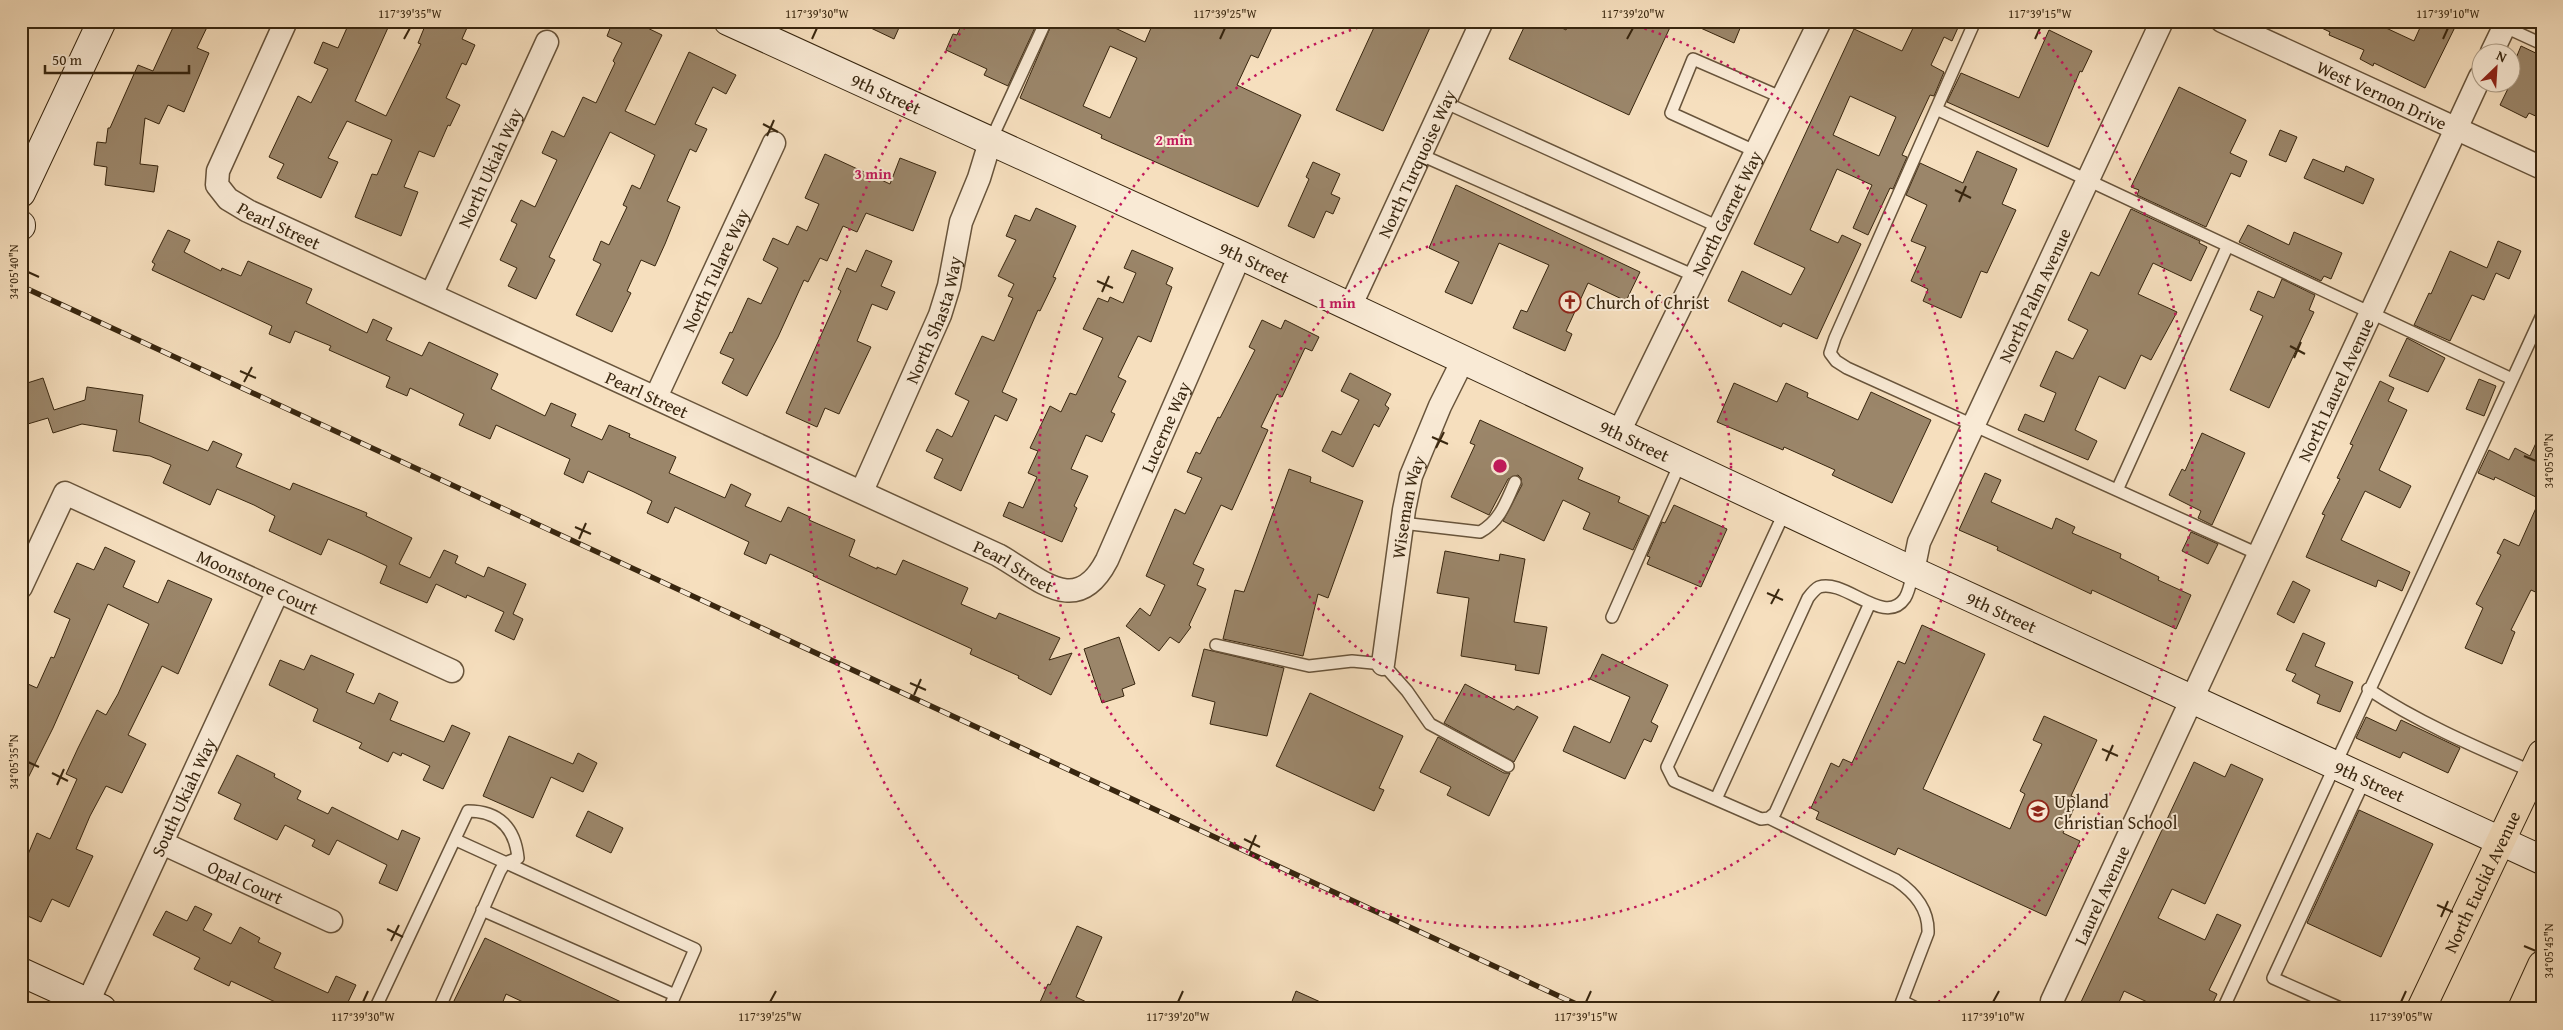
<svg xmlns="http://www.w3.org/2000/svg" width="2563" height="1030" viewBox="0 0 2563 1030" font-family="'Gentium Book Plus',serif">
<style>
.building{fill:#9b866a;stroke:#38260f;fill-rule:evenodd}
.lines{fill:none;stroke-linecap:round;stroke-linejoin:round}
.lane-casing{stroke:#68543b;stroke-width:14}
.street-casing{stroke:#68543b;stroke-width:25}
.secondary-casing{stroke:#38260f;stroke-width:30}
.primary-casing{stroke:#38260f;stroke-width:30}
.lane{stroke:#f9ead5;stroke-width:11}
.street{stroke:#f9ead5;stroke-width:22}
.secondary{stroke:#f9ead5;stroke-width:28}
.primary{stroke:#f6dfbe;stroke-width:28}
.rail-casing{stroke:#38260f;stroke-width:5.5}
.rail{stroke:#f9ead5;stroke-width:4;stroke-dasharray:11;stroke-linecap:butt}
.ticks{fill:none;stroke:#38260f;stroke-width:2}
.ring{fill:none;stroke:#c2185b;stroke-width:2.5;stroke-dasharray:2.5 5}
.labels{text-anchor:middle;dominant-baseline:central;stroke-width:4;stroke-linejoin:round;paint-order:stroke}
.street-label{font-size:18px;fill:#38260f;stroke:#f9ead5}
.poi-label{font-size:18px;fill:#38260f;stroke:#f9ead5;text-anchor:start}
.centre{fill:#c2185b;stroke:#f9ead5;stroke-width:2.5}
.ring-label{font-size:15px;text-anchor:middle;font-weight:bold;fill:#c2185b;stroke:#f9ead5;stroke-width:4;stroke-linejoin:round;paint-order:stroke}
.neatline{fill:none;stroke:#38260f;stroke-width:2}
.ticks-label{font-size:12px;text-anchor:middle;fill:#38260f}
</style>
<rect width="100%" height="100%" fill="#f6dfbe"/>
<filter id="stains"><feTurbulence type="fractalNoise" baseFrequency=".004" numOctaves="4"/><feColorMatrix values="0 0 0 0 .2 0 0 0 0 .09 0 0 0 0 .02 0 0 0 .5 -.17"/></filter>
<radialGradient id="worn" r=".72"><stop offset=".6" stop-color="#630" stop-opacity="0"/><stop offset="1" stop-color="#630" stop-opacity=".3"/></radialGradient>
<path class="building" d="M176,21h34l-13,27 12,5 -25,59 -16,-7 -9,19 -14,-6 -5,46 18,2 -4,26 -49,-7 2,-18 -13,-2 3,-23 9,1 2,-15h2l28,-63 15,6z
M350,21h41l-36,80 31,15 35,-72 -3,-1 9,-22h43l-8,18 13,6 -9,20 -4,-2 -16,35 14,7 -10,21 -2,-1 -14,32 -15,-6 -15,36 14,5 -17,44 -46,-19 17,-43 5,1 15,-35 -45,-19 -19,37 10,4 -17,36 -44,-20 7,-14 -15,-7 29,-61 13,7 17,-34 -14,-6 9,-21 15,6z
M613,21h20l29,14 -37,76 30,14 34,-73 47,23 -10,19 -13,-7 -18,37 12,5 -11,23 -6,-3 -23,52 13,6 -15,37 -10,22 -14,-6 -14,31 4,2 -19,39 -36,-17 25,-51 -8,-4 8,-19 8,4 18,-38 -4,-2 9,-20 8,4 15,-34 -45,-23 -61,125 6,3 -19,39 -28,-13 9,-18 -17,-8 17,-36 -6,-3 10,-21 14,7 22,-47 -15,-7 10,-22 12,6 19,-40 13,6 19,-40 -2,-2 9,-18 -15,-7z
M856,21h46l-8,18z
M963,21h75l-30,65 -24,-11 3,-6 -41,-19 7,-16 4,1z
M1053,21h47l45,21 9,-21h121l-17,37 -7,-3 -14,30 64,30 -43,92 -157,-69 1,-3 -82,-37zM1110,46l27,12 -27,60 -27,-12z
M1377,21h56l-50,110 -47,-21z
M1527,21h21l18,9 4,-9h103l-44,94 -120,-56z
M1685,21h58l-9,22z
M1909,21h52l-9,20 -8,-4 -13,28 13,7 -10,24 -4,-1 -28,60 5,2 -14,32 -3,-1 -22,47 -15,-7 19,-43 -35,-16 -27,61 28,13 4,-8 19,9 -44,95 -34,-16 -2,4 -53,-26 14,-30 49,24 14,-27 -51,-24 100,-215 48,22 13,-27zM1850,96l46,21 -17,39 -46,-21z
M2307,21h64l43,20 9,-20h35l-33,67 -51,-25 -1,3 -13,-7 4,-9 -35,-15 1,-3z
M2049,30l43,21 -10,21 -2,-1 -32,76 -101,-45 14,-29 58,25z
M2521,46l21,10v63l-13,-6 -3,5 -26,-13 19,-39 -5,-3z
M2179,87l67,33 -16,33 17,8 -7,16 -9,-4 -25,54 -69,-32 2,-5 -8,-3z
M2280,130l17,7 -11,25 -17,-7z
M1977,151l40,18 -15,35 14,6 -29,63 -6,-2 -20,47 -38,-17 5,-12 -17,-8 15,-34 -15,-6 16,-36 -21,-10 14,-32 43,20z
M825,154l65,30 10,-26 36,14 -23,59 -47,-18 -9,19 -14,-6 -16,35 -7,-3 -12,24 -4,-2 -26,57 -31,59 -25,-13 12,-24 -14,-6 10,-21 2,1 16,-35 13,6 17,-36 -15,-8 10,-22 15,7 9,-19 10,5 12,-27 -14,-6z
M2313,159l31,13 2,-6 28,13 -11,25 -59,-26z
M1313,162l27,12 -9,20 9,4 -7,16 -7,-3 -12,27 -26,-12 21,-47 -3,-2z
M1456,185l184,87 -14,29 -38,-18 -22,48 6,3 -7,17 -52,-23 8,-18 6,2 22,-47 -50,-22 -27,61 -27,-12 14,-30 -30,-14z
M1036,208l40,18 -23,51 3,1 -16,33 -2,-1 -36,82 15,7 -10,22 -12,-6 -34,76 -27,-13 9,-19 -17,-8 11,-22 15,8 17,-36 -14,-7 27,-58 12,5 19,-43 -5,-2 6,-12 -16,-8 18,-36 -10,-4 9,-21 15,6z
M2131,209l69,32 -1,2 8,4 -16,34 -38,-18 -15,31 39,18 -26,48 -10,-5 -16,34 -26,-13 -24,54 22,11 -9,19 -70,-30 7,-16 19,8 12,-29 -16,-7 16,-35 17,8 15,-29 -20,-10 23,-48 8,4z
M2248,225l41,20 5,-13 48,21 -11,26 -7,-3 -3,5 -82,-39z
M168,230l22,10 -6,12 37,19 1,-3 19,8 7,-15 64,28 -6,14 61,30 6,-14 19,9 -6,12 36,16 7,-14 69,32 -7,15 54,27 6,-13 25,11 -5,12 31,14 7,-15 21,9 -1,3 47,20 -7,16 56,25 6,-14 20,10 -6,12 36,16 7,-15 22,10 -1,3 46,20 -6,16 28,13v-2l19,8 7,-15 65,28 -7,16 35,15 3,-6 61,25 -11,22 23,-7 -21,42 -33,-17 1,-2 -49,-22 2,-5 -159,-73 1,-2 -44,-20 -4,10 -22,-10 5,-12 -74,-35 -7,16 -21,-10 5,-12 -18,-9 -46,-21 -5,12 -19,-9 6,-15 -74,-34 -6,14 -31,-14 5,-11 -54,-26 -3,8 -21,-9 4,-10 -61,-27 2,-4 -36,-15 -5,12 -21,-9 3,-8 -120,-56 3,-6 -3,-2z
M2498,241l23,10 -12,28 -13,-6 -12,27 -12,-5 -22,46 -36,-16 15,-32 2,1 19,-43 37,17z
M866,250l26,11 -11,25 14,6 -8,18 -15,-6 -15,37 14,6 -32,67 -14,-6 -8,19 -31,-14 55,-122 -3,-2 9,-21 9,4z
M1132,250l41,18 -7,16 6,3 -21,55 -13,-6 -20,41 8,4 -15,31 4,2 -13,28 -16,-7 -15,34 17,7 -14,30 3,2 -15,34 -59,-26 6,-14 14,6 14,-31 -9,-4 10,-22 -8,-3 20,-42 11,6 9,-19 6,2 27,-57 -20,-9 15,-31 10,4 2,-5 13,6 13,-30 -12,-5z
M2282,279l33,16 -6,15 5,2 -45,96 -39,-18 33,-74 -13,-6 8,-19 16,7z
M1262,320l19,9 4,-9 34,17 -7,14 -7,-3 -23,49 -5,-3 -16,33 7,3 -36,80 -11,-5 -28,59 11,5 -7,16 9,4 -17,36 2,2 -12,16 -9,-6 -11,14 -33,-25 14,-18 10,8 15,-31 -19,-9 29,-67 10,5 17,-36 -15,-6 9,-20 4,2 18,-37 2,1 35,-68 -6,-3z
M2407,338l38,20 -17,34 -39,-16z
M1350,373l41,21 -6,11 4,3 -10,19 -5,-3 -21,43 -31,-16 10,-20 9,4 18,-35 -18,-9z
M43,378l11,32 31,-10 2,-13 56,8 -4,27 69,29 5,-10 29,13 -6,13 54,23 3,-7 74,30 -1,3 46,22 -13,26 31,14 14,-28 14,6 -3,7 29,14 4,-10 38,17 -13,30 10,5 -9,21 -19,-9 9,-19 -37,-17 -1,3 -30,-14 -9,19 -47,-20 7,-17 -25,-12 -34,-15 -7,16 -52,-24 6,-15 -21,-11 -37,-16 -7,16 -47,-22 8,-18 -21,-9 -37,-5 4,-21 -35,-6 -29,9 -5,-15 -27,8v-41z
M2479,379l17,7 -12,30 -18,-7z
M2380,381l14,7 -6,13 19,9 -28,60 32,16 -11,22 -35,-17 -24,49 69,32 -8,19 -24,-11 -2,7 -70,-30 19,-42 -3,-1 18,-35 -3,-1 16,-33 -3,-1z
M1734,383l43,19 9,-19 22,10 -1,4 51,23 13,-28 60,28 -39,83 -60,-28 3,-5 -51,-23 -1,3 -66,-28z
M1480,420l103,48 -5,11 42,18 -2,5 31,14 -16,34 -50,-21 7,-16 -27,-13 -19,41 -41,-20 19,-36 -1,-7 -3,-3 -10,4 -19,36 -38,-18 24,-52 -5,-2z
M2542,430v165l-11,-5 -20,40 4,2 -13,32 -37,-16 18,-40 -7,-4 25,-49 -4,-2 7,-14 15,7 21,-47 -45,-22 -1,3 -16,-7 11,-23 20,10 6,-12 15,8z
M2202,433l43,20 -33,72 -14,-7 3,-7 -32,-16 13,-26 3,2z
M1289,469l22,8 -1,5 53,19 -35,97 -10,-4 -15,62 -80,-17 12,-49 9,2z
M1985,473l16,7 -10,22 61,27 4,-11 19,9 -3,6 49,21 -1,4 39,19 -1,3 33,15 -15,34 -84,-39 -1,4 -17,-8 -77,-36 1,-3 -39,-17z
M1674,505l53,24 -26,58 -54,-23 3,-7 -3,-1 15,-34 3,1z
M2191,532l27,12 -10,20 -26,-13z
M105,547l30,14 -12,26 35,16 10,-23 44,19 -34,75 -16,-8 -34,69 18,9 -24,49 -16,-7 -16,30 -14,33 17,7 -24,51 -17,-8 -11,23 -20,-9v-42l16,-38 13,6 27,-60 -11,-5 12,-26 19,-38 9,5 12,-21 31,-70 -41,-20 -55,124 -32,64v-111l16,7 14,-31 3,1 16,-39 -16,-7 23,-49 17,7z
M1445,551l54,10 1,-7 25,5 -11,63 33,5 -8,47 -24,-4 1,-5 -55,-9 8,-58 -32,-5z
M2293,581l17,9 -16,33 -17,-9z
M1922,625l63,29 -62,135 87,40 15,-35 -5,-3 22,-47 -9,-4 11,-24 53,24 -26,56 7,3 -15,34 17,8 -34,75 -148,-68 -3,7 -79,-36 3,-7 -8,-4 20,-45 8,4 4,-8 9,4 46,-102 7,3z
M2303,633l22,10 -10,23 38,16 -13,30 -23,-9 3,-8 -28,-14 4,-7 -10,-4z
M1119,637l16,47 -13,5 2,7 -22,7 -18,-54z
M1204,649l80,19 -17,68 -57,-12 5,-22 -23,-6z
M1602,654l66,31 -17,37 7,4 -7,16 -7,-3 -19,40 -62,-28 11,-25 36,17 20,-46 -40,-18z
M311,655l43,19 -8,18 28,12 5,-11 19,9 -8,18 54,22 8,-17 18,8 -27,56 -20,-9 7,-14 -28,-13 -1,3 -8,-4 -5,10 -29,-14 3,-5 -49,-22 5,-12 -49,-24 11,-25 24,10z
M1465,684l49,26 3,-4 21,11 -24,45 -70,-39z
M1310,693l93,43 -24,52 5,2 -10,21 -98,-45z
M2366,717l30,14 5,-11 59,28 -12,25 -45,-21 -3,6 -44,-20z
M509,736l64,28 5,-11 19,10 -14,29 -32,-15 -18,41 -50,-22z
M1438,737l66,36h6l-21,43 -42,-21 4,-8 -31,-15z
M237,755l38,19 -1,3 27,14 -4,8 31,15 4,-7 66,33 4,-10 18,8 -23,53 -18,-8 8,-18 -50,-25 -8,15 -17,-9 3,-6 -30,-15 -8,15 -43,-21 7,-15 -23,-11z
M2194,762l31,15 6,-13 32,15 -58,125 -33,-15 -14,29 47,22 12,-26 24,11 -32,65 8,4 -7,15h-48l-38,-18 -8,18h-21l-14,-7z
M2359,810l74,34 -52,113 -74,-34z
M588,811l35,17 -12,25 -35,-17z
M195,906l17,8 -9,16 28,14 9,-17 20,11 -2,4 23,11 -7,15 54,25 8,-17 20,9 -8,17 16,7h-74l-59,-28 -2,5 -35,-17 6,-11 -47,-23 13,-24 21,10z
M1077,926l25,11 -26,60 25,12h-64l11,-25 2,1z
M485,938l151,71h-98l-32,-15 -6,15h-50z
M1296,991l40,18h-47z"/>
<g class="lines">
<g class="lane-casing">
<path id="lane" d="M1975,21l-140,317 -5,15 6,8 11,7 411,186
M2492,21l50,23
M1446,103l273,124
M1936,109l576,270
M990,142l56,-121
M1757,152l-86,-39 22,-54 90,39
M1421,155l274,121
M2118,488l109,-241
M1785,511l-118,256 7,14 87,38 8,-1 6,-5 95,-210
M1402,523l78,9c20,-11 26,-30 35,-50
M1612,617l69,-156
M1216,645l93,21 43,-5 31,3 24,27 23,33 78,42
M2368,689c51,34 110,59 165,83
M1716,799l92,-201c3,-4 7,-9 11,-11 26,-9 66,41 86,11 5,-8 6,-19 8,-27
M1769,818l127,62c19,13 33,29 32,53l-26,68
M456,840l239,109 -26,60
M482,910l193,85
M2338,1007l-65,-29 92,-199
M375,1009l93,-198c31,0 47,17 50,47l-13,5 -5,8 -61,138
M1899,1009l3,-8 16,8
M2223,1009l319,-694"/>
</g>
<g class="street-casing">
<g id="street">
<path id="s1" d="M286,21l-68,150 -1,14 11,14 20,12 750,344c40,22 78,65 109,5l133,-305"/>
<path id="s2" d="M2222,21l320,147"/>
<path d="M2492,52l15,-31"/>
<path id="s3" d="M432,293l115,-251"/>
<path id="s4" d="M1350,307l132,-286"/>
<path id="s5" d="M656,397l118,-254"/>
<path id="s6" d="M1619,432l201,-411"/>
<path id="s7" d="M862,491l78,-176 9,-29 12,-64 18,-44 11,-36"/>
<path id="s8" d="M1913,571l6,-29 243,-521"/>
<path id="s9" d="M21,587l44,-94 387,178"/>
<path id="s10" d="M1383,664l21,-154 7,-34 29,-70 23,-46"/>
<path id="s11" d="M162,843l169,78"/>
<path id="s12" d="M88,1002l190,-411"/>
<path id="s13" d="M2051,1009l1,-8 428,-924"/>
</g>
</g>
<g class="secondary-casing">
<g id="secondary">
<path id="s14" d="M728,21l512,234 673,316 629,289"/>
<path d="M21,193l81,-172"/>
<path d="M21,225v1"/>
<path d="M21,972l81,37"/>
</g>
</g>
<g class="primary-casing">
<g id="primary">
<path id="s15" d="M2421,1009l121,-255"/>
<path d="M2522,1009l20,-44"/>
</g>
</g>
<use href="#lane" class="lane"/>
<use href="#street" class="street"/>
<use href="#secondary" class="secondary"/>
<use href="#primary" class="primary"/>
<g class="rail-casing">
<path id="rail" d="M21,286l1566,723"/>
</g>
<use href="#rail" class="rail"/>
</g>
<path class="ticks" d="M404,39l6,-11M812,39l5,-11M1220,39l5,-11M1627,39l6,-11M2035,39l5,-11M2443,39l5,-11M763,124l15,8M767,136l7,-16M1955,190l16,8M1959,202l7,-16M28,272l11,5M1097,281l16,7M1102,292l7,-16M2290,346l15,8M2294,358l7,-16M240,371l16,7M244,382l8,-15M1432,437l16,7M1436,448l8,-16M2524,456l12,5M575,527l16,7M579,539l7,-16M1767,593l16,7M1771,604l8,-15M910,683l16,7M914,695l7,-16M2102,749l16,7M2106,761l7,-16M28,762l11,5M52,773l16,8M57,785l7,-16M1244,839l16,8M1249,851l7,-16M2437,905l16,7M2441,917l7,-16M387,929l16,8M391,941l8,-16M2524,946l12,5M363,1002l5,-11M770,1002l6,-11M1178,1002l5,-11M1586,1002l5,-11M1993,1002l6,-11M2401,1002l5,-11"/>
<g class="ring">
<circle cx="1500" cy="466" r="231"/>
<path d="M1623 22A461 461 0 1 1 1377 22"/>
<path d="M1069 1008A692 692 0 0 1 966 26M2034 26A692 692 0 0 1 1931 1008"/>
</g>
<defs>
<g id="church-ring" transform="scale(1.125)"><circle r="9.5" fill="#f9ead5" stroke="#8f2418" stroke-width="1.5"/><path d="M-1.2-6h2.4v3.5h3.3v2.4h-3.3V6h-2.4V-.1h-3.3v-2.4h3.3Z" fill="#8f2418"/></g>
<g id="school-ring" transform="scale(1.125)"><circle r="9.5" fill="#f9ead5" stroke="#8f2418" stroke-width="1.5"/><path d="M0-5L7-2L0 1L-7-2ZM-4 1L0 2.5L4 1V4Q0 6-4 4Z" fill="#8f2418"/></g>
</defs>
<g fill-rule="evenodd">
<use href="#church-ring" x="1570" y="302"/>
<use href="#school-ring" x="2038" y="811"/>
</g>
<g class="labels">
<g class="street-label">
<text stroke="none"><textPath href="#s14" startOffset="174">9th Street</textPath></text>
<text stroke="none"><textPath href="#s2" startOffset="176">West Vernon Drive</textPath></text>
<text stroke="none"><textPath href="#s4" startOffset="158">North Turquoise Way</textPath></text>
<text stroke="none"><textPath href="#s3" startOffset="138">North Ukiah Way</textPath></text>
<text stroke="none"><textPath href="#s6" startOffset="244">North Garnet Way</textPath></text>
<text stroke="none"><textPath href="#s1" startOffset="254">Pearl Street</textPath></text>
<text stroke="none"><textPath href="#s14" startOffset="579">9th Street</textPath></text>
<text stroke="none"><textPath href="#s5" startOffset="140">North Tulare Way</textPath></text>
<text stroke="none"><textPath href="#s8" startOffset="302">North Palm Avenue</textPath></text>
<text stroke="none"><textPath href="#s7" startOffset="186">North Shasta Way</textPath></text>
<text stroke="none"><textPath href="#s13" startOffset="682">North Laurel Avenue</textPath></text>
<text stroke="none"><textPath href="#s1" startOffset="659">Pearl Street</textPath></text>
<text stroke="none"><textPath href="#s1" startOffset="1322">Lucerne Way</textPath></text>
<text stroke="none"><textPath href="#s14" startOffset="999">9th Street</textPath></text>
<text stroke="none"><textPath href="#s10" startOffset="159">Wiseman Way</textPath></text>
<text stroke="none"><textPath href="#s1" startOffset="1064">Pearl Street</textPath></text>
<text stroke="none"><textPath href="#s9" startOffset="316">Moonstone Court</textPath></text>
<text stroke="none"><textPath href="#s14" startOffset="1404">9th Street</textPath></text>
<text stroke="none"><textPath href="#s14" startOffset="1809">9th Street</textPath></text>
<text stroke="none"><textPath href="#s12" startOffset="226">South Ukiah Way</textPath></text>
<text stroke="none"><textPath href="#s15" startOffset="141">North Euclid Avenue</textPath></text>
<text stroke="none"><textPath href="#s11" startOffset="92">Opal Court</textPath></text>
<text stroke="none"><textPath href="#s13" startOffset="125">Laurel Avenue</textPath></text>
</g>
<g class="poi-label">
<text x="1586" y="302">Church of Christ</text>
<text x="2054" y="801">Upland<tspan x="2054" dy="21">Christian School</tspan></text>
</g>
</g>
<circle cx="1500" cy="466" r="8" class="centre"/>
<g class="ring-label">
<text x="1174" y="145">2 min</text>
<text x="873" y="179">3 min</text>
<text x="1337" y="308">1 min</text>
</g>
<rect width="2563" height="1030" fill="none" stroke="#f6dfbe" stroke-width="55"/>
<g transform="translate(2496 68) rotate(25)"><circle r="24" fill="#f9ead5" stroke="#ac9c86"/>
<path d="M0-4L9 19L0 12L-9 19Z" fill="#8f2418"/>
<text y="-8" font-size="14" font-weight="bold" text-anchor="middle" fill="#38260f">N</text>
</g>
<path d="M45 65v8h144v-8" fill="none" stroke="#38260f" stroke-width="2.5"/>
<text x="52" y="65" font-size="15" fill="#38260f" stroke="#f9ead5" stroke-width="4" paint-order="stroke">50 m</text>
<rect x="28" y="28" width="2508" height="974" class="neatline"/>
<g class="ticks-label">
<text x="410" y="18">117°39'35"W</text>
<text x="817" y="18">117°39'30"W</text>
<text x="1225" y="18">117°39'25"W</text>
<text x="1633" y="18">117°39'20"W</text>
<text x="2040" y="18">117°39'15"W</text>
<text x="2448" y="18">117°39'10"W</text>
<text transform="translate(14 272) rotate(-90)" y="4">34°05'40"N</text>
<text transform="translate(2549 461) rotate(-90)" y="4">34°05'50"N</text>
<text transform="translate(14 762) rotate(-90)" y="4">34°05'35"N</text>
<text transform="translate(2549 951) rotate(-90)" y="4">34°05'45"N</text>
<text x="363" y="1021">117°39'30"W</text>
<text x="770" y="1021">117°39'25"W</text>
<text x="1178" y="1021">117°39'20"W</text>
<text x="1586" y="1021">117°39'15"W</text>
<text x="1993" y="1021">117°39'10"W</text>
<text x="2401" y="1021">117°39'05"W</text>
</g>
<rect width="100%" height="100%" filter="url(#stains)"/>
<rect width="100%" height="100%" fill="url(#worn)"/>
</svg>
